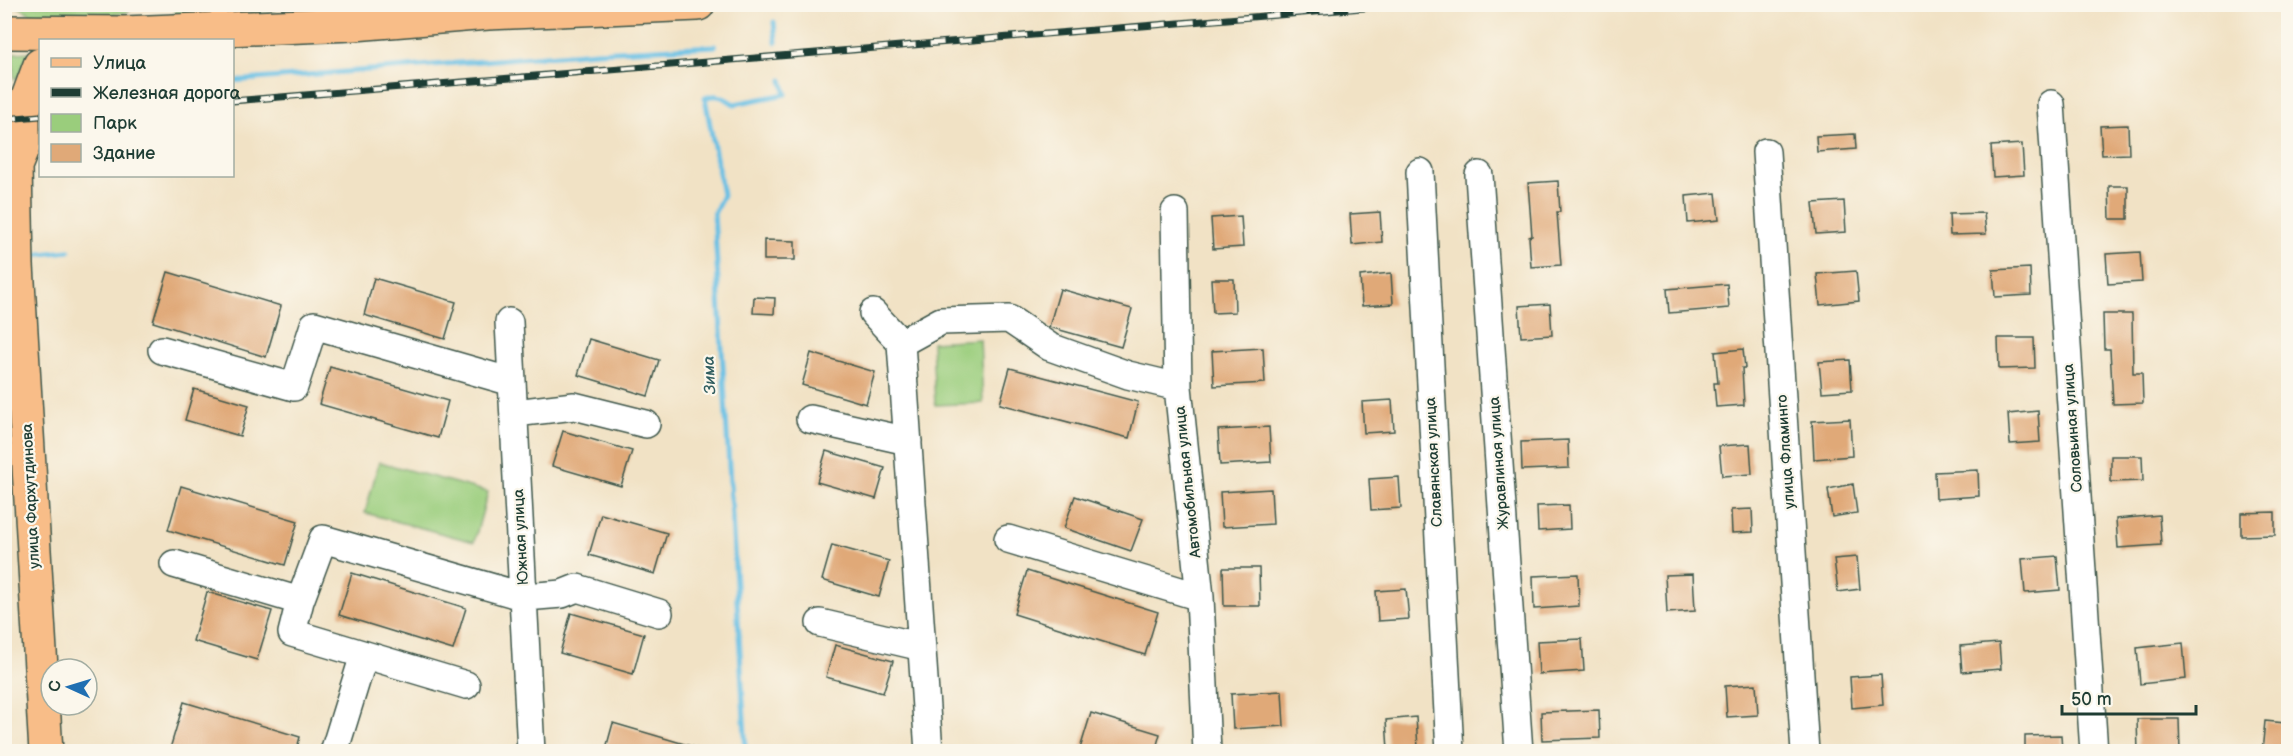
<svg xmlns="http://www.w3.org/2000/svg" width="2293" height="756" viewBox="0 0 2293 756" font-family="'Balsamiq Sans',sans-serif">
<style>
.green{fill:#9acd7c;stroke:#5c8558;stroke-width:1.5}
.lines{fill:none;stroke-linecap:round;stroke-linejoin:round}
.stream{stroke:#66bfe4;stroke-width:5}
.building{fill:#e0a978}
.minor-casing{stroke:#3e564a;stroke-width:30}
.major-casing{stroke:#3e564a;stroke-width:36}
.minor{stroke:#fff;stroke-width:27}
.major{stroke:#f8bd88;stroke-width:33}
.rail-casing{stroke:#1f3d34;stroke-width:7}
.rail{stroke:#fbf7ec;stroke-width:4.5;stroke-dasharray:14;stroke-linecap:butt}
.labels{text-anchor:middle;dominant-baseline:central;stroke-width:4.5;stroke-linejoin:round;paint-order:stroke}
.street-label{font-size:15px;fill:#1f3d34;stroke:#fbf7ec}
.water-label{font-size:16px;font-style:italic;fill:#315e60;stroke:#fbf7ec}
</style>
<rect width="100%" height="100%" fill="#fbf7ec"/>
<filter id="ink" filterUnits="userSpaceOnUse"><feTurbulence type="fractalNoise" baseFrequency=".0167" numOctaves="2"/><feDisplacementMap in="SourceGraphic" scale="12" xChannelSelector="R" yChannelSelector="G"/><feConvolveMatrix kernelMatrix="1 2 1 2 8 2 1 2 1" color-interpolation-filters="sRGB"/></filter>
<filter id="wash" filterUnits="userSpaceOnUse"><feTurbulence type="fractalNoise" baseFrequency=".008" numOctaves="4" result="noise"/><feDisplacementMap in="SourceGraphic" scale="24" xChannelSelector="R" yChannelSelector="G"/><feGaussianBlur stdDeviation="1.35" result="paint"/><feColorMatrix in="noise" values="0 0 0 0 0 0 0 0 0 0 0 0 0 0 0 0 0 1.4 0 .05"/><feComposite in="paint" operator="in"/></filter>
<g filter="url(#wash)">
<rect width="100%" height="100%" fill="#f1e2c5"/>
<path class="green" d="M179,4l83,1 14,6 -103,5z
M16,5h122l-12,8 -14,2 -55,2h-22z
M29,52l-11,25 -4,2 -1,-26z
M980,339l3,64 -48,2 -3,-63z
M379,462l109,30 -14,50 -109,-29z"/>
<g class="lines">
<path class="stream" d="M774,22l2,20
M232,81l364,-29 119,-6
M32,255l37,-4
M746,752l-32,-538 9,-19 -18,-97c13,-5 18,-1 29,6l52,-10 -4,-14"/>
</g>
<g id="blocks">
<path class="building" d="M2128,125l1,29 -27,1 -2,-29z
M1855,134l1,15 -39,3 -1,-16z
M2022,144l2,31 -31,2 -2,-31z
M1558,181l2,31h-3l4,53 -30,2 -2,-30 3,-1 -4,-53z
M2109,186h19v33h-18z
M1716,193l3,27 -31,3 -2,-27z
M1844,201l2,31 -30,2 -3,-31z
M1380,212l2,30 -30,3 -2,-31z
M1984,213l2,21 -36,1 -1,-21z
M1241,216l2,31 -30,2 -2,-31z
M764,240l31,1v19h-31z
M2140,252l2,30 -34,2 -2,-30z
M2030,268l1,27 -36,2 -2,-27z
M1856,271l3,30 -39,4 -3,-31z
M168,272l113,34 -15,51 -113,-35z
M1391,273l2,31 -31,2 -2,-30z
M374,278l82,24 -11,37 -81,-24z
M1211,279h23l1,33 -22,1z
M1727,284l2,24 -60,5 -2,-24z
M1060,289l72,20 -11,38 -72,-20z
M754,297l21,1 -1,16 -21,-1z
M1550,304l2,31 -31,2 -2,-31z
M2103,314h29l1,59h9l1,30 -30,1 -3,-55h-6z
M1998,338h36l1,30 -36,1z
M589,339l70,21 -11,36 -70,-21z
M1263,348l2,35 -51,3 -2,-35z
M1743,349l2,19h-3l2,37 -28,2 -2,-24h4l-3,-31z
M811,353l64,19 -9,32 -64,-19z
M1850,360l2,30 -30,2 -3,-30z
M330,367l118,34 -10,37 -119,-34z
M1010,368l128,34 -9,36 -129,-34z
M194,389l55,16 -9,31 -55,-16z
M1392,400l2,31 -30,2 -2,-31z
M2038,411l2,31 -30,2 -2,-30z
M1850,419l2,37 -38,3 -2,-38z
M1269,427l2,35 -51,3 -2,-35z
M563,431l69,20 -11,35 -69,-20z
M1568,440l1,28 -47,2 -1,-28z
M1750,444l2,30 -30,2 -3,-30z
M826,451l59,17 -9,31 -59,-17z
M2111,456h31l1,25 -32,1z
M1978,470l1,26 -43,3 -1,-27z
M1399,477l2,31 -30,2 -2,-31z
M1853,484l4,29 -25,4 -4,-28z
M181,486l117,35 -13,44 -117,-35z
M1271,489l2,35 -51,3 -2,-35z
M1075,496l68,23 -12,32 -67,-23z
M1569,505l1,24 -32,2 -1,-25z
M1752,509l1,23 -21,1 -1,-23z
M2275,512v23l-34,1v-23z
M601,514l66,19 -12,41 -66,-19z
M2159,515l2,30 -43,3 -2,-29z
M832,545l57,16 -10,36 -57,-17z
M2057,556l3,34 -35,3 -3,-34z
M1857,557l3,32 -22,3 -4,-33z
M1223,568h36l1,38h-36z
M1027,571l131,41 -13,43 -131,-41z
M352,573l114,35 -13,42 -114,-35z
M1578,574l1,32 -45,3 -1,-33z
M1693,574l2,37 -28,2 -2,-38z
M1406,589l3,30 -31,2 -2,-30z
M207,592l65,19 -15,49 -64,-19z
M571,613l73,21 -11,40 -73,-21z
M1582,639l2,32 -45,3 -2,-33z
M1999,643l2,26 -39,3 -2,-26z
M2183,643l3,36 -46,5 -3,-36z
M835,645l58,16 -10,32 -57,-16z
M1881,675l2,30 -31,3 -2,-31z
M1756,684l2,31 -31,2 -2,-31z
M1282,691l2,35 -51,3 -2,-35z
M184,702l116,35 -4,15h-127z
M1599,710l1,28 -58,2 -1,-28z
M1091,713l69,21 -5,18h-76z
M1416,717l2,31 -30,2 -2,-30z
M2137,719h42l1,33h-42z
M2265,721l20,2 -2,29h-21z
M613,723l85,25 -1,4h-92z
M2061,735l1,17h-37v-16z"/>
</g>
</g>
<g filter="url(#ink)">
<use href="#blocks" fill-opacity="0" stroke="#3e564a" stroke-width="1.5"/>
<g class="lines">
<g class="minor-casing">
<path id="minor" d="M2051,104l43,648
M1766,152l39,600
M1420,172l30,580
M1479,175l40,577
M1175,212l3,175 22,210 7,155
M873,313l28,30 28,409
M509,322l22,430
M901,343l40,-22 68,-2 41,28 78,28 50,12
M162,350l132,37 20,-62 198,57
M515,413l59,-7 72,18
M810,419l98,22
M1008,539l192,58
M174,564l126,37 23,-62 202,58 37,-3 15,-6 82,25
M300,601l-8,32 174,52
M820,623l102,24
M334,752l30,-97"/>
</g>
<g class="major-casing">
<path id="major" d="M4,32l120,1 230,-9 134,-11 210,-9
M40,65l-17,46v36l-8,19 2,99 29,487"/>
</g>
<use href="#minor" class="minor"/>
<use href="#major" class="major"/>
<g class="rail-casing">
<path id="rail" d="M232,101l1179,-97
M4,119l36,-3"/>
</g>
<use href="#rail" class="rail"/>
</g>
</g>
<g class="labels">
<g class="street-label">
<text transform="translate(2073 428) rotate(-94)">Соловьиная улица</text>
<text transform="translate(1786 452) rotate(-94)">улица Фламинго</text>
<text transform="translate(1434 462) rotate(-93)">Славянская улица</text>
<text transform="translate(1499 463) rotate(-94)">Журавлиная улица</text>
<text transform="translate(1188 482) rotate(-96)">Автомобильная улица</text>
<text transform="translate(31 496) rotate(-93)">улица Фархутдинова</text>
<text transform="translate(521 537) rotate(-93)">Южная улица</text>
</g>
<g class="water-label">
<text transform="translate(710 375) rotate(-93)">Зима</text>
</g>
</g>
<rect width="2293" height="756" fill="none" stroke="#fbf7ec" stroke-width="24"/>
<rect x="39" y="39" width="195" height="138" fill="#fbf7ec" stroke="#a3ada2" stroke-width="1.5"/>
<rect x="51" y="58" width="30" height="9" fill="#f8bd88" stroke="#a3ada2" stroke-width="1.5"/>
<text x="93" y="69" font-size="18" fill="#1f3d34">Улица</text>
<rect x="51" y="88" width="30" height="9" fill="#1f3d34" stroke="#a3ada2" stroke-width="1.5"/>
<text x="93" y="99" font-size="18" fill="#1f3d34">Железная дорога</text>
<rect x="51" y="114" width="30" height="18" fill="#9acd7c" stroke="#a3ada2" stroke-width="1.5"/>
<text x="93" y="129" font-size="18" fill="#1f3d34">Парк</text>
<rect x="51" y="144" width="30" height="18" fill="#e0a978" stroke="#a3ada2" stroke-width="1.5"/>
<text x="93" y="159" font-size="18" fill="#1f3d34">Здание</text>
<g transform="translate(69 687) rotate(274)"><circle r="28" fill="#fbf7ec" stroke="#a3ada2" stroke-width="1.5"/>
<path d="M0-4.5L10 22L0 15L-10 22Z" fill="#1f6fb2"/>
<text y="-9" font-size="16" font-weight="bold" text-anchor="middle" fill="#1f3d34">С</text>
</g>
<path d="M2062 705v9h134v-9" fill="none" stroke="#1f3d34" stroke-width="3"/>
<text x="2071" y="705" font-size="18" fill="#1f3d34" stroke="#fbf7ec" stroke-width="4.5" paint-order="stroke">50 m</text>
</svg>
